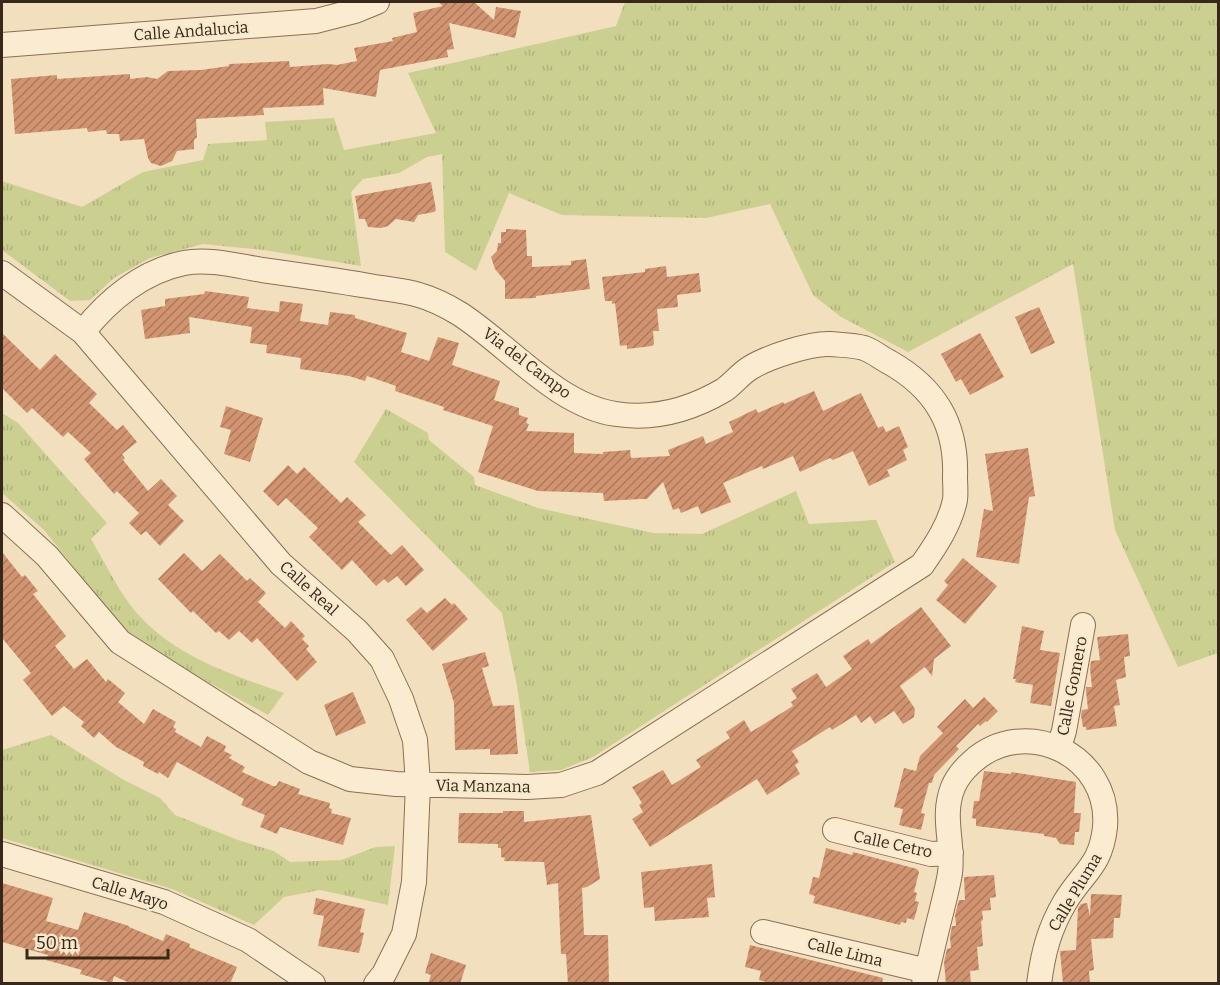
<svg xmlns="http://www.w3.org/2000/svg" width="1220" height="985" viewBox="0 0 1220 985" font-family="Bitter,serif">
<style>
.grass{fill:url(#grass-tufts)}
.building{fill:url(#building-hatch)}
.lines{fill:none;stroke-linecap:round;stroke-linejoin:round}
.minor-casing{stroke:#8a6f55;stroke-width:26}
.minor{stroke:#fbecd1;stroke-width:24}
.labels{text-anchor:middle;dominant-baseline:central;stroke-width:5;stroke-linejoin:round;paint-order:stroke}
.street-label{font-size:16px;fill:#38281b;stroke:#f8e9cd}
</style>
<defs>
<pattern id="grass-tufts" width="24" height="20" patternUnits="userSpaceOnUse" patternTransform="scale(1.5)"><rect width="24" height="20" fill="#cbd090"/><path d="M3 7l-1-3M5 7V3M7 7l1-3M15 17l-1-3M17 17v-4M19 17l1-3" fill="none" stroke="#afb37c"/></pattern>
<pattern id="building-hatch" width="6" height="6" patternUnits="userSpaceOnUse" patternTransform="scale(1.5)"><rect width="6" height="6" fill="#d29470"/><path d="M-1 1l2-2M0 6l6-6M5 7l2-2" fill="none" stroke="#ab795b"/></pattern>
</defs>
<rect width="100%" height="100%" fill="#f1dfbd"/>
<path class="grass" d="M625,2h593v651l-40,14 -63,-137 -42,-266 -165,88 -67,-35 -28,-22 -43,-91 -64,14 -144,-3 -53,-22 -33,78 -31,-19 -3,-98 -15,3 -28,16 -36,6 -12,13 10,74 -97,-16 -61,-6 -53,14 -36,20 -24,22 -20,1 -68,-51v-69l80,26 61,-35 60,-12 5,-16 59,-4 -2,-18 69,-4 10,32 92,-17 -28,-60 208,-47z
M386,409l42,24 1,7 45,37 1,8 63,23 116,25 48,1 94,-43 13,33 67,-4 19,42 -302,195 -32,13 -31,2 -13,-86 -15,-73 -148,-151z
M2,413l16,10 89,100 -16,16c13,22 25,47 40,67 37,48 98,68 153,87l-16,22 -111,-61 -32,-23 -81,-101 -42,-37z
M51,735l73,45 36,18 15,17 63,25 36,11 16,11 51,-2 35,-13 19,-1 -7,59 -68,-15 -36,7 -30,28 -82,-36 -170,-51v-88z"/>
<path class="building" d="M438,2h36l20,18 2,-13 25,4 -6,27 -66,-15 5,26 -7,1 1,7 -68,13 -4,27 -53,-9 1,17 -61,3 1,7 -68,4 1,18 -3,3v9l-17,2 -5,10 -11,5 -10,-3 -3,-5 -4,-19 -24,2 -1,-7h-12l-1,-4 -18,2 -1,-4 -72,6 -4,-55 46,-4v4l73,-5v5l17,-2 10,2 11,-8 33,-1 28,-4v-2l60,-3 1,6 38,-3 9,1 20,-4 -3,-13 39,-7 -1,-3 25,-6 -4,-19 30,-7z
M431,182l5,28 -2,2 -16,3 -4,7 -18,-3 -8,7 -7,2 -13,-1 -3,-8h-6l-4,-23z
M506,229l20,1 1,26h5v11l39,-2v-4l15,-2 4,30 -54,7v2l-31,1v-18l-10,-12 -4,-12 6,-6 1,-8h3v-11h5z
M666,266l1,11 32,-4 2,19 -24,3 1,12 -21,2 2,22h-6l1,13 -2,2 -25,3v-4l-7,1 -5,-43 -3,1v-3h-7l-3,-24 43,-5v-3z
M205,291l44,6 -2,11 32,4 1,-11 23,3 -3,17 28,4 2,-13 25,3v3l52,15 -6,19 28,9 9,-24 21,6 -7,22 48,16 -6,19 25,8v7l9,3 -2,5 3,1 -3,7 48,2v20l29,1v-2l27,-2 1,8 39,-2 -2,-6 35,-14 3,8 27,-12 -4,-10 27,-13 2,4 25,-11 1,2 30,-13 9,20 38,-18 17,35 5,-2 3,6 13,-6 9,21 -5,3 4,10 -20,10 3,6 -21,10 -16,-35 -20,9 -3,-2 -30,14 -7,-16 -30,13 -1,-3 -39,17 8,19 -30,12 -3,-8 -17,7 -2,-5 -6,2 -10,-28 -16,17h-6l-37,2 -1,-8 -65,-2 -60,-19 15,-46 -50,-16 1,-3 -49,-16 1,-5 -29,-10 -2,5 -16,-5 -49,-7 1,-11 -35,-5 1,-8 -17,-2 2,-16 -63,-10 1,16 -45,6 -4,-29 24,-4v-7l39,-5z
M1039,307l16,36 -24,11 -16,-37z
M2,333l38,37 15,-16 42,40 -8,9 28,27 6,-5 14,17 -15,12 3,4 -2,2 25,31 13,-12 16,17 -9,9 16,16 -24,25 -14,-15 -5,4 -12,-12 10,-10 -22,-22 -3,3 -30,-35 7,-6 -23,-21 -5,5 -31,-29 -5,5 -25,-25z
M980,333l24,44 -34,18 -9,-16 -5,3 -15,-28z
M226,406l37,12 -13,44 -26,-8 7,-24 -11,-3z
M1028,448l7,48 -6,1 -10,67 -43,-7 8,-48 9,2 -8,-57z
M288,465l9,9 7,-7 37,36 6,-6 19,18 -8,7 33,33 11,-10 22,25 -18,16 -9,-10 -9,7 -4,-4 -8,7 -24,-26 -10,10 -33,-33 9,-9 -32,-30 -8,8 -15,-15z
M2,552l20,25 3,-2 13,16 -5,3 33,42 -11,10 19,23 13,-10 19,23 2,-3 17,14 -7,9 26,22 9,-15 23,13 -3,5 3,2 -1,3 26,15 6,-11 19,10 -2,5 8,4 -3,3 16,9 -3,5 31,14h3l3,-5 21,8 -2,5 32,9 -1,5 3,1 -1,4 20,5 -8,27 -63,-18 -3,7 -17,-7 5,-12 -24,-10 3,-6 -67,-37 -9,16 -9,-6 -1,2 -15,-8 1,-4 -28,-15 -17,-15 -5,6 -13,-12 3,-4 -20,-16 -12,10 -29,-36 8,-7 -29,-35z
M184,553l18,18 18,-17 27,27 3,-3 16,15 -8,9 27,26 6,-7 14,15 -3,3 7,7 -3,3 11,13 -20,19 -40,-43 -5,5 -13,-12 -10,9 -10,-9 -3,2 -23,-22 -2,2 -33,-34z
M963,558l34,28 -32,38 -29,-24 12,-15 -4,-4z
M445,598l7,7 2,-2 14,16 -35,32 -27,-31 15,-13 6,6z
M921,607l30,39 -17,13 -2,17 -7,-9 -25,19 15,23 -1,8 -11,7 -9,-13 -19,13 -5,-8 -9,7 -5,-8 -24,15 -2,-3 -38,24 7,11 -4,3 5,9 -33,21 -10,-16 -107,68 -18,-28 11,-7 -4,-7 3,-2 -10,-16 31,-17 9,15 29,-18 -5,-7 34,-22 -4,-6 18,-12 7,12 42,-26 -2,-4 6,-4 -6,-9 26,-16 9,14 26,-18 -9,-13 25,-17 3,5z
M1022,626l22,5 -4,19 20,3 -9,53 -21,-3 3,-18 -18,-3 1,-3h-3z
M1128,634l2,22 -6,1 2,20 -10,3 4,25 -6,1 3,20 -31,4v-3h-3l-2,-12 1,-5 6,-1 -2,-18v-4h6l-2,-18 1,-8 9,-1 -3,-23z
M485,652l4,14 -7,2 11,38 21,-1 4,49 -28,1v-6l-35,1 -1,-47 -12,-39z
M353,692l13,31 -30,13 -12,-31z
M984,697l14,14 -11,11 -1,-1 -6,5 -2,-2 -22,22 3,3 -25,26 -2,8h-3l-8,30 4,1 -4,16 -22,-5 4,-16 -9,-2 10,-39 12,3 4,-15 23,-23 -6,-6 28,-28 8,9z
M984,771l27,3v-2l65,10 -2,31h7l-2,19h-4l-1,13 -14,-1 -4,-6 -12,-2v-2l-68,-8v-7l-4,-1 2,-17h5z
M503,811h21v11l67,-7 9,64 -13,8 -5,1 2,47h24l1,49h-41l-2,-30h-5l-3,-71 -11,2 -3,-23 -40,-1 1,-3 -4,-1v-9h-3v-4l-40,-1 1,-30h44z
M826,848l26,7 1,-3 64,17 2,3 -5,20 3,1 -2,8 4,1 -5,18 -7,-2 -1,5 -5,-1 -1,3 -87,-22 2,-7 -6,-2 4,-17 6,1z
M712,864l3,33 -8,1 2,19 -54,4 -1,-14 -10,1 -3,-36z
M994,875l2,22 -6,1 1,12 -9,1 1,9 -2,1 2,25 -6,1 2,23 -9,1 1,13h-25l-2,-22 3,-13 4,-1 -1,-11 2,-11h4l-1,-11 4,-15h6l-1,-23z
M2,883l51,15 -7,23 32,9 6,-18 45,14v1l34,14 3,-7 24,10 -1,3 48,20 -7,17h-98l-18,-8 -2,7 -32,-9 2,-4 -36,-10 2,-5 -46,-13z
M1091,894l31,1 -2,23h-6l-1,20 -22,1 3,31 -5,1 1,13h-27l-3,-33 16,-1 2,-42 3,-4 6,-1 3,13z
M316,898l49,11 -5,23 4,1 -5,20 -41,-7 6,-30 -11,-2z
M750,945l133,33 -1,6h-109l-14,-4 2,-9 -16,-4z
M431,953l35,12 -6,19h-32l3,-9 -6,-2z"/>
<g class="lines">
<g class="minor-casing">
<path id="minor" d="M2,45l314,-24 39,-10 22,-9
M2,273l81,59 198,232 76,67 25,28 19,40 14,41 3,44 -4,98 -10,52 -20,40 -8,10
M2,515l45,41 73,86 189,120 41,17 46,5 131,3 34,-2 36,-12 325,-208c14,-20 28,-41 33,-65 1,-7 0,-16 0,-23 2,-53 -20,-89 -66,-115 -8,-4 -16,-11 -25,-14 -10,-3 -23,-3 -34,-4 -19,-1 -63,13 -80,24 -10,6 -17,16 -26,22 -34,20 -69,30 -108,24 -58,-8 -108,-69 -156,-100 -13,-8 -27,-15 -41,-19 -16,-5 -34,-6 -50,-9 -36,-6 -71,-11 -107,-16 -24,-4 -54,-12 -78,-7 -41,8 -76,37 -101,69
M1059,747l5,-16 19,-106
M835,830l96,24 20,-1
M2,854l162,48 84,38 65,44
M763,932l164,39
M924,984c6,-24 11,-48 17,-71 3,-13 7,-27 9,-40 4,-30 -9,-56 3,-86 4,-9 11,-18 19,-25 53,-48 139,-7 133,65 -4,39 -22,45 -40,75 -16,27 -22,51 -26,82"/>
</g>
<use href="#minor" class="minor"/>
</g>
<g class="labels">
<g class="street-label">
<text transform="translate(191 31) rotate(-4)">Calle Andalucia</text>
<text transform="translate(527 363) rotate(37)">Via del Campo</text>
<text transform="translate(309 588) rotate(42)">Calle Real</text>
<text transform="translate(1072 686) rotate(-79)">Calle Gomero</text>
<text transform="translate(483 786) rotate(1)">Via Manzana</text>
<text transform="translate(893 844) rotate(12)">Calle Cetro</text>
<text transform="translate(1075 892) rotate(-59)">Calle Pluma</text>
<text transform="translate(130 893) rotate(17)">Calle Mayo</text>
<text transform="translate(845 952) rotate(14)">Calle Lima</text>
</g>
</g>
<rect width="1220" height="985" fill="none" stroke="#38281b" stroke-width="6"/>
<path d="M27 949v9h141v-9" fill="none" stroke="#38281b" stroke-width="3"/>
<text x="36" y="949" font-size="18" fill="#38281b" stroke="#f8e9cd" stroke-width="4.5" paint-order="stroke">50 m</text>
</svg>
